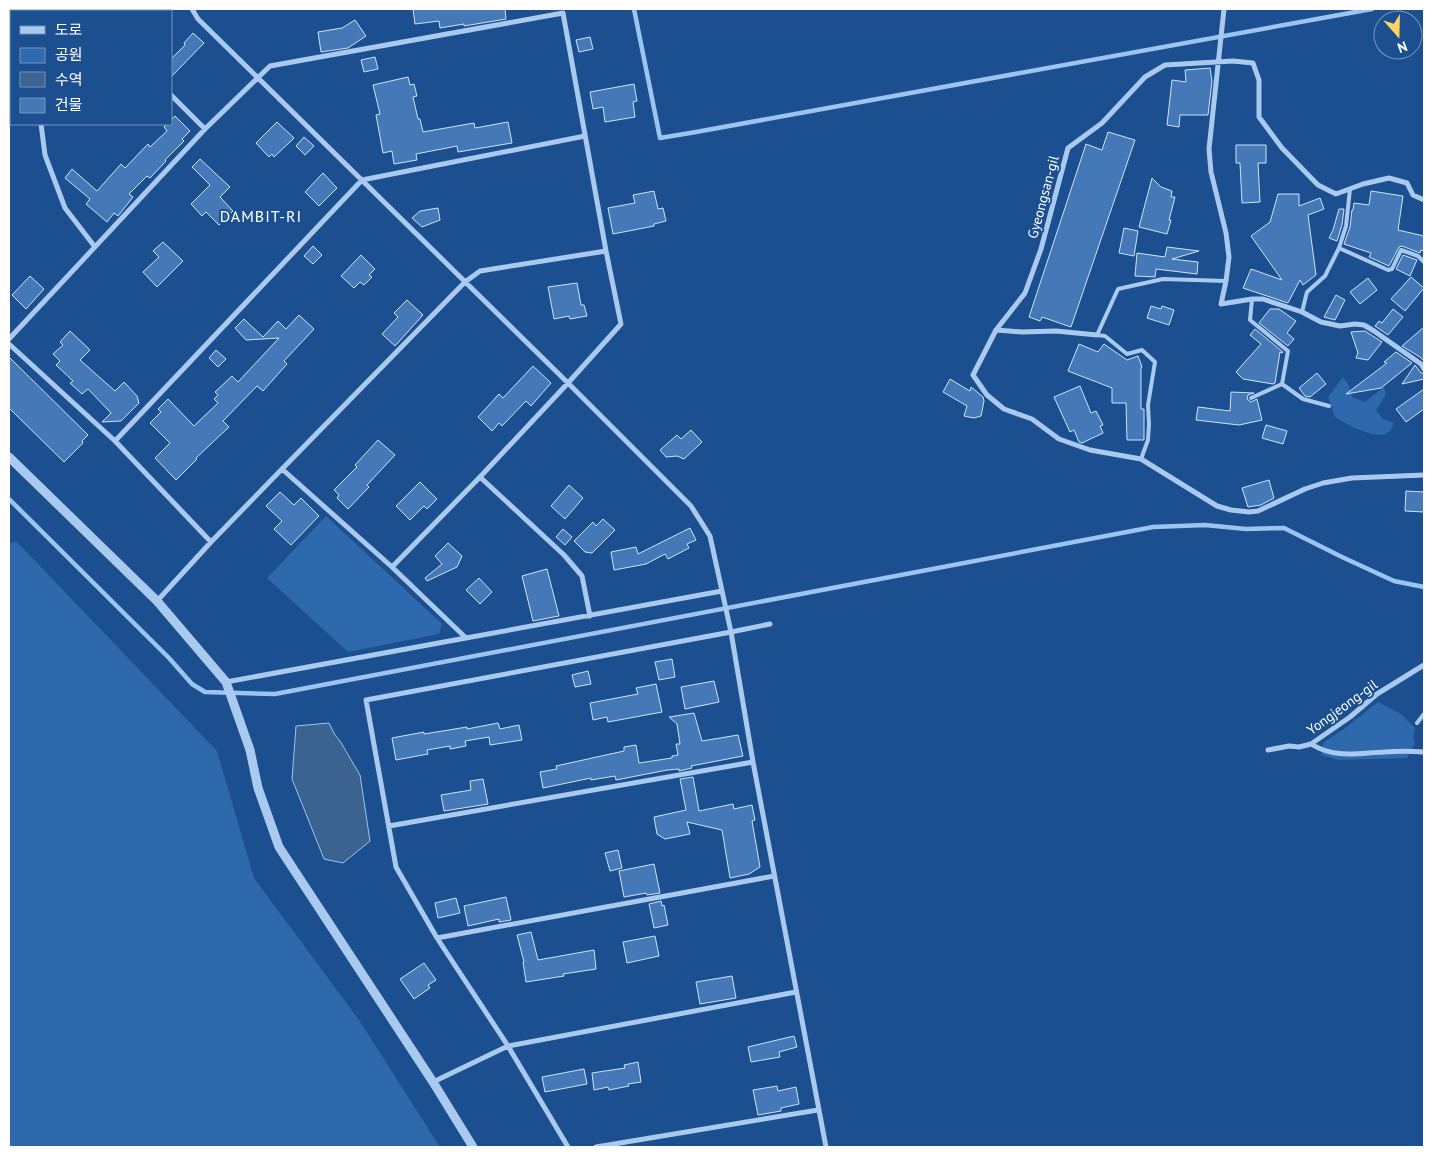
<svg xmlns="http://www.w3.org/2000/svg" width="1433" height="1156" viewBox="0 0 1433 1156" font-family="'PT Sans','Noto Sans KR',sans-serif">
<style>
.green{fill:#2e69ad}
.water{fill:#3c6290;stroke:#9cc4f0}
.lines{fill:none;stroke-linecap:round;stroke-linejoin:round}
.stream{stroke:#9cc4f0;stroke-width:4.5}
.building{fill:#4478b7;stroke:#cfe3fa}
.service{stroke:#a9c9ee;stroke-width:4}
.minor{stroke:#a9c9ee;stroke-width:5}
.tertiary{stroke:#a9c9ee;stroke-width:9}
.labels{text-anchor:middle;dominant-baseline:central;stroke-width:4;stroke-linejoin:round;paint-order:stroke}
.street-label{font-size:14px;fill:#fff;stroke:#1b4f8f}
.quarter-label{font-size:16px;letter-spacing:1px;fill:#fff;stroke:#1b4f8f}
</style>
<rect width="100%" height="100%" fill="#1b4f8f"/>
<path class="green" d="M1343,377l6,9 3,11 13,5 19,-15 2,7 -10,16 7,9 11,4 -4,8 -6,4 -13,-1 -17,-6 -19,-11 -7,-20z
M326,516l116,108 -3,10 -91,18 -81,-74z
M17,542l200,209 37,127 105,142 81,127h-431v-604z
M1378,702l23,12 14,14 -2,9 2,6 -8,15 -68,2 -18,-5 3,-13 20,-13z"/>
<path class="water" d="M329,723l6,12 5,6 20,34 10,66 -27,22 -19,-4 -32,-80 4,-53z"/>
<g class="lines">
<path class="stream" d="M634,9l26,129 36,-6 676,-123
M129,11l14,-2
M9,33l2,-1
M9,499l160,159 23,26 13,8 70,2 878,-167 52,-2 41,4 38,-1 58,29 52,24 30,6"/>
</g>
<path class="building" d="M413,9h92l1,10 -42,7v-2l-24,4 -1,-7 -24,3z
M355,20l11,16 -18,12 -27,4 -3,-20 24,-4z
M193,33l11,10 -33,34v-18l14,-14 -1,-2z
M590,37l3,12 -14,3 -3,-12z
M375,57l3,12 -14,3 -3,-12z
M1210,68l2,13 -4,34h-28l-1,12 -12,-2 5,-45 14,2 -1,-12z
M408,77l2,8 4,-1 3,12 -4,1 5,22h2l3,13 51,-9 1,5 33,-6 4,21 -54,9 -1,-6 -41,8 1,6 -23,4 -2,-13 -9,2 -7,-38 4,-1 -7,-29z
M634,84l3,17 -4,1 2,15 -30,5 -2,-15 -10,2 -3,-17z
M175,116l15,15 -8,8 2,2 -19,19 1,1 -16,17 -3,-2 -18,18 4,3 -15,19 -4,-3 -7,9 -21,-18 4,-5 -25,-21 7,-9 25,22 24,-27 4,4 23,-24 2,3 17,-16 -3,-4 3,-3h4v-4z
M277,122l17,16 -20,19 -2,-3 -3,3 -13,-14z
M1108,132l27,8 -64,187 -29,-10 -2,4 -11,-4 57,-173 16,6z
M304,137l10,9 -9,9 -9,-9z
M1236,145h30v18h-8l2,39 -18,1 -2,-40h-4z
M200,159l30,28 -10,10 13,14 -14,14 -13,-13 -4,4 -11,-12 19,-19 -18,-18z
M323,173l14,15 -18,18 -14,-14z
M1152,178l9,9 11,4 -1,6h4l-6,23h2l-4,14 -28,-7z
M654,191l4,18 5,-1 3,13 -12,3v2l-41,8 -5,-26 27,-5 -2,-8z
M1371,191l32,5 -5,34 26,6v15l-3,-1 -1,3 -18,-7 -3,1 -10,19 -20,-9 2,-4 -27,-9 6,-17 2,-17h1l1,-7 15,2z
M1278,194h21v12l21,-8 4,11 -16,6 8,60 -13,10 -3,-5 -12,23 -45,-15 8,-19 31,11 -31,-44 19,-14z
M438,208l2,12 -18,7 -10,-9 8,-7z
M1339,209h5l-2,16 -5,16 -8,-3 4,-8z
M1124,228l14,3 -4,25 -15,-3z
M163,242l20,19 -26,26 -14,-15 16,-15 -6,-6z
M313,246l9,9 -9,9 -9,-8z
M1167,247l32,4 -27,8 26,3 -1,12 -41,-5 -1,8 -20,-1 2,-23 28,4z
M361,255l14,14 -6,6 3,2 -8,8 -4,-3 -6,6 -13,-12z
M1403,255l14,5 -7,16 -14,-7z
M30,276l14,13 -18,20 -14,-14z
M1411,277l13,11 -19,23 -14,-12z
M1368,278l9,12 -17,14 -10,-12z
M577,283l4,22h3l3,11 -17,3 -1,-3 -15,3 -6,-32z
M1336,295l9,5 -10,20 -11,-3z
M407,300l16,15 -28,31 -13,-12 16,-17 -4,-4z
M1151,306l10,3 1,-3 12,4 -5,15 -22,-7z
M1270,309h9l17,12 -9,12 7,6 -6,7 -29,-23z
M1393,309l10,8 -15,18 -13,-9 4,-5 3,2z
M299,315l15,14 -30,32 3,3 -24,27 -6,-5 -34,35 6,6 -33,31 1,1 -21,21 -21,-22 15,-15 -20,-20 11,-11 -3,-3 10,-10 26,27 24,-23 -4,-4 4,-4 -3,-3 17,-16 6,6 41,-44 -33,2 -11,-12 9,-9 19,18 15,-16 8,8z
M1424,327v34l-4,-4 -18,-11z
M1255,329l28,23 -1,1 -2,-1 -5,31 -2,1 -30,-5 -7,-7 25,-28 -11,-9z
M70,331l20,19 -10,10 35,31 9,-9 13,14 2,7 -18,18 -19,1 9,-9 -23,-24 -6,5 -12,-11 3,-2 -17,-16 4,-4 -7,-7 10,-9 -3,-3z
M1365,331l17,11 -14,18 -12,-2 2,-5 -7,-21z
M1079,344l19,8 6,-8 23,16 11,-4 4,11 -1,1v41h3v31h-17l-1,-37h-14v-15l-44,-17z
M216,350l10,9 -8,8 -9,-9z
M1396,352l16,11 -31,25 -35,6 41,-31 -3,-1z
M9,357l79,78 -6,6 1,2 -19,19 -55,-54z
M1415,365l6,8h3v6l-22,5z
M533,366l18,17 -20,23 -5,-5 -24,25 -3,-3 -7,8 -14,-14 21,-23 4,4z
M1317,373l9,11 -16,13 -5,-1 -6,-8z
M950,379l20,12 1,-4 12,10 1,4 -3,15 -7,2 -10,-2 3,-10 -24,-14z
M1080,386l11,27 5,-2 7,14 -3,1 3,7 -21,10 -3,-1 -5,-12 -4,2 -16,-35z
M1424,389v20l-18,13 -10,-13z
M1231,392l23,1 -6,2 -1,4 4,3 6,-3 5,21 -23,5 -43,-5 2,-13 32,4z
M1266,425l21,6 -4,13 -21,-6z
M691,430l11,12 -18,17 -7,-3 -11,1 -6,-7 17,-15 4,4z
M378,440l17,15 -28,30 2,2 -21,22 -11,-11 2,-3 -5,-5 23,-23 -2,-2z
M1269,480l5,18 -13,7 -13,2 -6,-19z
M420,482l17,17 -10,10 -3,-3 -14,14 -14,-14z
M569,485l14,13 -18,21 -14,-13z
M1406,491l18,1v20l-19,-1z
M280,492l14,13 7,-7 18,18 -28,29 -17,-16 8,-8 -16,-15z
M603,519l12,11 -23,23 -7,-1 -11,-11 19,-19 3,4z
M690,528l6,12 -9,4 2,4 -21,11 -3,-5 -19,10 -32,6 -3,-18 25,-5 2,7z
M563,529l9,8 -7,8 -9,-8z
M448,543l14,13 -5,11 -30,14 -2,-3 17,-14 -7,-8z
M547,569l12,47 -26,5 -11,-45z
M479,578l13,14 -12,12 -14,-14z
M672,659l3,18 -16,3 -4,-18z
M588,671l3,13 -16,3 -3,-12z
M714,681l5,21 -34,7 -4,-22z
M656,684l6,28 -54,10 -1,-5 -14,3 -3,-17 48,-9 -2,-6z
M694,713l8,28 36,-6 5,21 -52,10 1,2 -13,3v-2l-12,1 -51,10 -1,-4 -24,4v-2l-48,10 -3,-16 17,-3 -1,-3 68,-15v-4l12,-2 3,18 33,-5v-2l6,-1 -2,-11h4l-3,-20 -8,-7z
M498,723l2,6 19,-4 3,15 -32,5 -1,-8 -24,4 1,5 -16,3v-3l-23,4 1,4 -32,6 -4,-22 32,-6v2l43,-7v2z
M693,777l6,34 34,-7 1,5 18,-4 3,15 -3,1 8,46 -11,7 -19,4 -8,-48 -35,-8 3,12 -25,5 -8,-5 -3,-17 32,-7 -6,-31z
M483,779l5,25 -44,7 -3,-16 30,-5 -1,-9z
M618,850l4,18 -12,3 -5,-18z
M654,864l6,29 -13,2 -1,-2 -22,4 -5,-26z
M506,897l5,23 -12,2v-3l-31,7 -4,-20z
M456,898l4,15 -22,5 -3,-15z
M661,901l1,5 2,-1 4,20 -14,3 -5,-24z
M531,932l7,28 56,-10 2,19 -33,5 1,2 -38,6 -3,-20h1l-7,-27z
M655,936l4,20 -32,7 -4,-21z
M424,963l12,17 -8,5 2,3 -16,11 -14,-20z
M732,976l4,22 -36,6 -4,-22z
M794,1036l3,11 -18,5 1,5 -29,5 -3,-15z
M638,1062l3,20 -13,2 1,2 -20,4 -1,-3 -14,3 -2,-17 33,-5 -1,-3z
M584,1069l3,15 -42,8 -3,-15z
M777,1086l1,5 18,-4 3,17 -18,4v3l-23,4 -5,-25z"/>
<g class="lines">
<path class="service" d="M1339,248l7,-22 4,-37
M1252,299l-2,21 38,31 -6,33 21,15 26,7
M1302,312l5,-20 18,-16 14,-28 49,22 4,-1 9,-19 17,6 6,6
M1251,398l31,-14
M1141,459l7,-19 1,-16 -1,-19 7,-43 -13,-12 -15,4 -22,-18 -8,-1 21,-46 45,-10 63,2
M1417,723l7,-9"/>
<path class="minor" d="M192,9l6,10 370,364 123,123 19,30 21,96 22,130 73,385
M1224,9l-15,140 2,23 15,61 3,24 -3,24 -5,23 31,-5h11l39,13 19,10 19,4 15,-2 9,1 10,6 47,33 3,5
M58,11l14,-2
M9,20h2
M171,95l34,34
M9,117l2,-1
M41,124l4,31 20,53 30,39
M1424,200l-11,-5 -6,-12 -18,-5 -26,6 -27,10 -18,-9 -36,-37 -23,-31v-37l-6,-17 -20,-2 -68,4 -20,12 -43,46 -34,25 -27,101 -16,44 -29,37 -23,45 14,20 17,14 28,10 27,20 31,11 51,9 76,47 14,4 18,2 9,-1 47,-22 18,-6 29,-5 72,-3
M606,251l-126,20 -15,11 -183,187 110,98 74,71 256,-47
M996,330l26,2 34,-1 41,4
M9,339l196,-210 65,-63 293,-53 43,238 15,73 -53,59 -88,94 84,78 18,21 8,40
M9,344l106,97 96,101
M115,441l247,-261 223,-44
M392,567l88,-90
M157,601l54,-59 71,-73
M226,682l240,-44
M1311,744c24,15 47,9 73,8 14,-1 27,-1 40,0
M1268,750l21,-4 10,1 12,-3 39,-27 27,-23 47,-29
M389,826l364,-64
M437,938l337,-62
M433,1082l75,-36 288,-54
M568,1147l-60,-101 -71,-108 -41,-71 -30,-167 365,-68 39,-8
M596,1147l222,-37"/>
<path class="tertiary" d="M9,457l148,144 69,81 24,68 8,38 21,59 154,235 40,65"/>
</g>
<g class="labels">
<g class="street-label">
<text transform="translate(1043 197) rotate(-75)">Gyeongsan-gil</text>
<text transform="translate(1342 707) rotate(-36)">Yongjeong-gil</text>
</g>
<g class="quarter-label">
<text x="261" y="216">DAMBIT-RI</text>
</g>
</g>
<rect width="1433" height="1156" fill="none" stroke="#ffffff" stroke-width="20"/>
<rect x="10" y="10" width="162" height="115" fill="#1b4f8f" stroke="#7695bc"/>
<rect x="20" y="26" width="25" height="8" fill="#a9c9ee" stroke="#7695bc"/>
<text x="55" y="35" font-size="15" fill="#ffffff">도로</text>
<rect x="20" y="48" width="25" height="15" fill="#2e69ad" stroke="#7695bc"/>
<text x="55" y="60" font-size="15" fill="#ffffff">공원</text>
<rect x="20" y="72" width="25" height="15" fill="#3c6290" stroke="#7695bc"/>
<text x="55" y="85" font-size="15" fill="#ffffff">수역</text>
<rect x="20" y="98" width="25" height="15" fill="#4478b7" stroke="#7695bc"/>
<text x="55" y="110" font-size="15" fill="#ffffff">건물</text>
<g transform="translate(1398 35) rotate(160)"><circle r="24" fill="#1b4f8f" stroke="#7695bc"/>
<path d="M0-4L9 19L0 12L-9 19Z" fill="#ffd166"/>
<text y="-8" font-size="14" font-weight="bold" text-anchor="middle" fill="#ffffff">N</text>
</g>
</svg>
